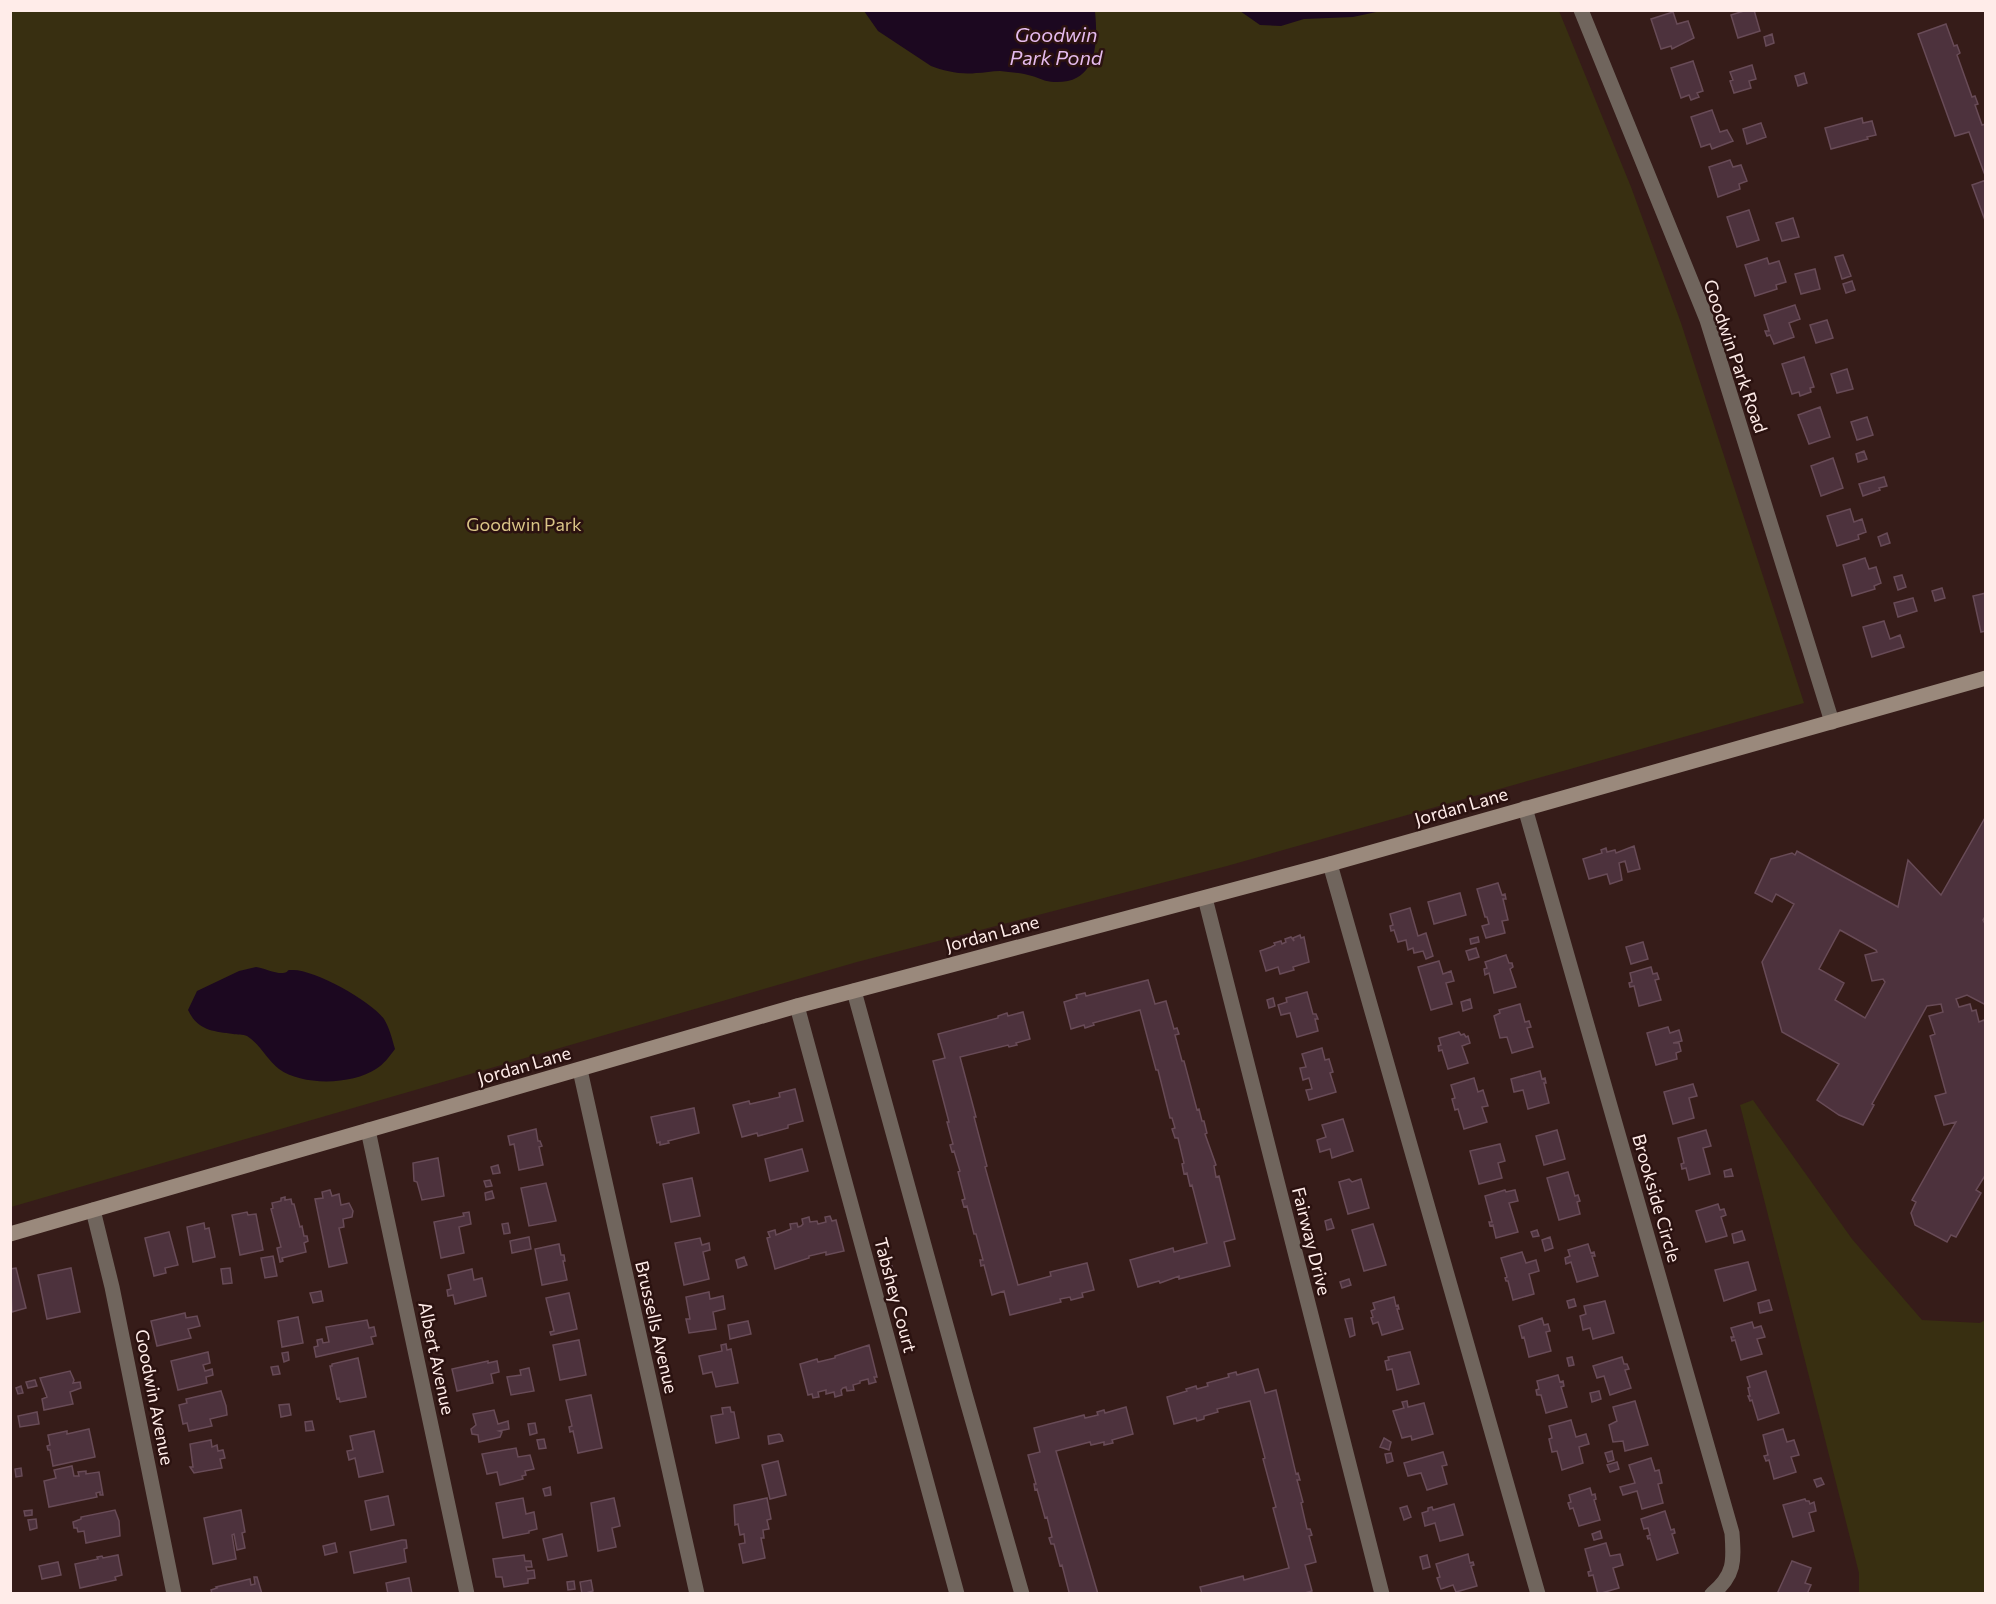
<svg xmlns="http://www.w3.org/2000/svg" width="1996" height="1604" viewBox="0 0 1996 1604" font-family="Commissioner,sans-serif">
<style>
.green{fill:#382f11}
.water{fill:#1c0820}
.building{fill:#4d323d;stroke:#684b57;stroke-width:1.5;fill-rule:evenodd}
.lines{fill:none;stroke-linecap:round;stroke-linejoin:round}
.street{stroke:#70655d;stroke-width:15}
.secondary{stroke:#9a897c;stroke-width:15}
.labels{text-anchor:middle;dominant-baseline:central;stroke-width:5;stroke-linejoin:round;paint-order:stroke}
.street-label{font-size:18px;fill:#ffece9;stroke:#2b1210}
.park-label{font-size:18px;fill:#dac587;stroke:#2b1210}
.water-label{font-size:20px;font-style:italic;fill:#e5bbee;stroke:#2b1210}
</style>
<rect width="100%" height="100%" fill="#361c19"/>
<path class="green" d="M11,11h1548l72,176 50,136 123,380 -577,163 -370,96 -846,245z
M1753,1100l99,139 70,81 58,3 5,-3v273h-126v-20l-119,-468z"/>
<path class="water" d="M864,11h231c3,31 3,73 -41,71 -8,0 -15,-4 -22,-6 -10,-3 -22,-4 -32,-5 -8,0 -16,2 -24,2 -14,2 -32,-2 -45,-7l-53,-35z
M1240,11h141l-28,6 -49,2 -23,7 -21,-1z
M256,967c7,1 21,7 27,6 8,-1 1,-3 9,-3 22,-1 79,31 92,49 6,10 8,20 11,30 -6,8 -11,15 -19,20 -24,16 -74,17 -97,0 -12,-9 -19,-25 -32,-33 -4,-2 -10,-1 -14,-2 -20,-3 -35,-3 -45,-24l9,-19 42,-20z"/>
<path class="building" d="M1747,10h7l6,21 -22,7 -7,-23z
M1673,12l4,12 11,-3 6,17 -22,11 -1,-3 -10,3 -10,-30z
M1946,24l8,22 3,-1 3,8 -3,2 15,42 3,-1 3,8 -3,1 7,20 4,-1v54l-17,-46 -14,4 -37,-102z
M1772,34l2,9 -8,3 -2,-9z
M1693,61l10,30 -6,2 2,4 -8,3 -2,-5 -8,3 -10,-30z
M1752,65l4,14 -7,2 2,7 -17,5 -4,-12 3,-1 -3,-8z
M1804,73l3,10 -9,3 -3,-10z
M1712,110l8,22 7,-2 6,11 -21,8 -2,-5 -9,3 -10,-30z
M1862,118l1,5 9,-2 4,14 -9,2 1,2 -37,10 -6,-21z
M1761,123l5,14 -19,7 -4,-15z
M1730,160l3,7 8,-2 6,16 -8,3 1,5 -22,8 -9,-30z
M1986,180v43l-14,-38z
M1749,210l10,30 -22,7 -10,-30z
M1793,218l6,19 -17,4 -6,-18z
M1843,255l8,21 -9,3 -7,-22z
M1767,258l2,6 10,-3 7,21 -10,3 1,4 -22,7 -10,-31z
M1815,269l5,20 -19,5 -6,-20z
M1852,281l3,9 -9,3 -3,-9z
M1795,305l5,14 -11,4 5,14 -20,7 -4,-9 -3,1 -2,-5h4l-5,-16z
M1827,320l6,18 -17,5 -6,-18z
M1804,357l10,30 -4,1 1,4 -11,4 -1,-4 -7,2 -10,-30z
M1847,369l6,20 -16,4 -6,-19z
M1820,407l10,30 -21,7 -11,-29z
M1867,417l6,18 -16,5 -6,-18z
M1864,451l3,8 -9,3 -2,-8z
M1833,458l10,30 -22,8 -10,-30z
M1884,477l3,9 -8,2 1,2 -17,6 -4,-12z
M1850,509l4,13 8,-3 4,13 -8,3 1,4 -22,7 -10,-30z
M1887,533l3,10 -9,3 -3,-9z
M1865,558l4,11 7,-2 5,16 -7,3 1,3 -23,7 -9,-31z
M1902,575l4,12 -8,3 -4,-13z
M1942,588l3,10 -10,3 -3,-10z
M1986,593v38l-5,1 -8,-36z
M1913,598l4,13 -19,6 -4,-14z
M1884,621l6,18 10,-4 4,12 -32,10 -9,-30z
M1986,816v99l-3,5 3,6v79l-19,-10 -11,4 3,8 11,-3 2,7 4,-1 3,12 5,-2 2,5v149l-10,16 5,3 -25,44 -5,-2 -4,7 -32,-17 -4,-12 5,-11 -4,-2 44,-78 -12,3 -9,-29 11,-3 -16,-57 5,-2 -6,-18 14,-4 -2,-8 -14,2 -55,98 2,1 -11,20 -24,-10 -22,-15 22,-36 -57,-32 -20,-70 32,-58 -18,-10 -4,8 -17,-9 16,-34 21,-6 3,2 2,-4 101,56 10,-47 33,35zM1840,930l36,20 1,2 -12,3 7,26 11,-2 2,3 -20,36 -30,-18 9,-17 -25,-14z
M1634,846l6,23 -12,3 -3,-11 -6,2 3,17 -12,4 -3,-10 -18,5 -6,-20 19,-6 -1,-3 5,-2 1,4 8,-2 1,3z
M1498,883l4,12 3,-1 1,5h-3l5,21 -6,1 3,12 -19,5 -4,-12 7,-2 -2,-7h-2l-8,-28z
M1460,893l6,22 -32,9 -6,-22z
M1410,908l8,28 8,-3 7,23 -7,3 -3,-8 -9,2 -1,-5 -5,2 -2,-10 -8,2 -4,-12 -3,1 -1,-5 3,-1 -3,-11z
M1300,935l1,3 3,-1 5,25 -16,5 1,3 -14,4 -2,-7 -12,4 -6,-20 11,-4 4,-2 -1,-2 7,-2 1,3 4,-2 -1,-3 6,-2 3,4 -1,-3z
M1478,937l1,5 -8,2 -1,-5z
M1643,942l5,17 -17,5 -5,-17z
M1476,948l3,9 -10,3 -3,-9z
M1506,955l3,8h3l1,4 -3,2 6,18 -22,6 -5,-20 -4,2 -1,-6 3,-1 -2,-6z
M1439,961l4,13 8,-3 3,10 -8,2 6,21 -21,6 -13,-43z
M1651,967l2,7 4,-1 2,6 -4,1 6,20 -22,6 -5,-20 -4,1 -1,-4 3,-1 -2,-9z
M1148,980l7,24 11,-3 8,28 3,-1 2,6 -4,1 7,26h2l13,49 2,-1 3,12h2l3,12 -2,1 11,31 -2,1 2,11 3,-1 16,63 -11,3 6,24 -51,13v-3l-19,7 -1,-2 -21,6 -8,-27 43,-12 1,4 33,-9 -15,-58 -2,1 -3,-13 -3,1 -2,-10 2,-1 -6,-25h-3l-3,-9 3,-1 -3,-10h-2l-12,-48h-2l-16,-60 -47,13 1,2 -9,3 -1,-3 -13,4 -7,-27 13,-4 -1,-3 9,-2 1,3z
M1307,992l6,22h3l2,5h-3l3,12 -21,6 -7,-24 -9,2 -3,-10 9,-3 -1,-4z
M1273,998l2,8 -6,2 -2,-8z
M1470,999l2,9 -9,3 -2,-9z
M1520,1004l5,18 4,-1 2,6 -4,1 6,19 -21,6 -5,-16 -7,1 -6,-22 6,-3 -1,-3z
M1023,1012l7,27 -14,4 1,2 -8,2 -1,-2 -48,12 16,60h-2l13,49 -2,1 33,118 33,-9 -1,-4 37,-9 7,27 -12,3 1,4 -12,3 -1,-3 -10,2 1,3 -51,13 -6,-24 -12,4 -8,-30 -3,1 -1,-6h3l-7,-26h-2l-7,-28 -3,1 -2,-7 3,-1 -7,-27 2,-1 -6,-20 -2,1 -2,-7 3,-1 -6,-22h2l-16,-61 12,-3 -7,-24 60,-16v-2l9,-3 1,3z
M1668,1027l2,6 9,-3 3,11 -9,2h6l2,8 -5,2 1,6 -21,6 -9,-32z
M1459,1032l2,3 3,-1 2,3 2,-1 2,7 -8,3 6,17 -20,6 -6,-19 -3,1 -1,-5 3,-1 -2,-7z
M1322,1048l3,12 4,-1 4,13 -3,1 6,19 -27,8 -3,-10 6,-1 -3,-11 -6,2 -3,-12 6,-1 -4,-13z
M1540,1071l2,8 3,-1 1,5h-2l5,20 -21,6 -5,-19 -9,2 -3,-13z
M1474,1078l4,14 5,-2 5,16 -6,1 5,15 -23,7 -6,-20 -3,1 -3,-11 3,-1 -4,-13z
M1693,1084l4,12 -8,2 5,20 -21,6 -9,-32z
M795,1089l8,32 -15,4v3l-30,8 -1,-3 -15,4 -9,-32 16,-4 1,3 30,-7 -1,-4z
M694,1108l5,25 -31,8 1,2 -9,2v-3l-3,1 -6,-26z
M1343,1119l10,32 -21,7 -2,-9 -10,3 -3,-12 9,-3 -4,-12z
M536,1129l2,12h2l2,5 -3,1 4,18 -24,5 -5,-26 -4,1 -2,-9z
M1557,1130l8,29 -21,6 -8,-29z
M1706,1130l5,16 -8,2 7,26 -21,6 -3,-12 -4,1 -1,-5 3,-1 -6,-25z
M1500,1144l5,17 -7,2 4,15 -23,6 -9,-33z
M802,1149l6,22 -38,10 -5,-22z
M438,1158l6,38 -22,4 -5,-18 -3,-1 -1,-18z
M498,1165l2,8 -7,1 -2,-7z
M1731,1169l2,7 -8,1 -1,-6z
M1568,1172l7,24 3,-1 2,6 -3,1 3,12 -21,6 -12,-42z
M692,1178l8,38 -29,6 -8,-38z
M1349,1179l3,3 9,-3 8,29 -21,6 -9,-32z
M490,1180l2,6 -6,1 -2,-6z
M546,1183l10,38 -27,5 -8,-38z
M330,1190l2,6 7,-2 2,11 8,-2 4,8 -1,6 -9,2 1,8 -5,1 8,35 -18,4 -14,-68 8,-1 -1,-6z
M1505,1190l1,2 9,-2 3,11 -9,2 9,29 -22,6 -3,-13 -3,1 -1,-4h3l-7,-26z
M492,1191l2,7 -8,2 -1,-7z
M285,1197v3l6,-1 1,5h2l6,23 2,-1 2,10h3l1,5 -4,2 2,9 -24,6 1,3 -3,1 -3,-14 4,-1 -10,-38 2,-1 -1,-5 9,-2v-3z
M1718,1204l2,6 4,-1 2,6 -5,2 6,19 -21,6 -10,-31z
M247,1212l1,3 8,-1 7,36 -23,5 -8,-40z
M469,1212l2,12 -12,3 5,26 -23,5 -7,-36 30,-6 -1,-3z
M830,1216l2,5 4,-1 8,31 -18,4v-3l-17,4v2l-34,11 -8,-31 3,-1 -2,-5 7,-2 1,5 15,-6 -1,-5 7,-1 1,4 3,-1 2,-2 -1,-5 7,-2 1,5 7,-1 1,3 8,-2 -1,-5z
M1331,1219l3,9 -7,2 -2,-9z
M204,1223l1,6 4,-1 6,29 -22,5 -6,-35z
M508,1223l2,10 -6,1 -2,-10z
M1373,1224l13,41 -22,6 -12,-41z
M1537,1230l2,6 -6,1 -2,-5z
M1742,1231l3,9 -11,3 -2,-9z
M169,1232l9,33 -13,3 1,5 -12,3 -9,-38z
M529,1237l2,12 -19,4 -2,-12z
M1550,1237l3,11 -8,3 -3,-11z
M700,1238l2,7 7,-2 1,7 -7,2 6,27 -25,6 -9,-42z
M559,1244l2,11h3l1,6h-2l4,19 -25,5 -7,-36z
M1588,1244l3,9 3,-1 1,4h-3l6,20 -21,6 -6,-20 -5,2 -1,-6 5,-2 -2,-6z
M1522,1252l4,11 10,-3 3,11 -10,3 5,20 -21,6 -5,-19h-2l-1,-3 2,-1 -6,-19z
M273,1256l4,20 -12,2 -4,-20z
M744,1257l3,8 -9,3 -2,-8z
M1748,1262l8,28 -32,11 -9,-31z
M892,1266l2,7 -7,2 -2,-7z
M16,1268l10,40 -14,4 -2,-43z
M71,1268l9,44 -33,7 -9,-44z
M230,1268l2,15 -9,1 -2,-15z
M472,1269l2,11 8,-2 4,18 -31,8 -2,-9 -5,1 -1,-6 4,-1 -3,-14z
M1349,1279l2,6 -9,3 -2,-6z
M321,1291l2,10 -10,2 -3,-10z
M709,1292l1,7 13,-3 2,13 -12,3 3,17 -27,4 -3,-14h4l-4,-22z
M569,1293l8,36 -26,6 -1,-3 4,-1 -8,-33z
M1394,1297l2,9 2,-1 1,4h-2l6,20 -21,6 -4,-13 -5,2 -2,-6 2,-1 -2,-6 4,-2 -2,-6z
M1574,1299l2,7 -7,2 -2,-7z
M1769,1300l3,10 -12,3 -2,-10z
M1605,1301l9,32 -21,6 -3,-11 -7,2 -3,-14 6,-2 -2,-8z
M185,1313l1,5 11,-2 3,10 -12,3 3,9 -34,8 -6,-25z
M298,1317l5,26 -21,4 -4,-26z
M1352,1318l3,17 -5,2 -5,-18z
M1542,1318l2,7 4,-1 2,7 -4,1 5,19 -22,6 -5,-20 -2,1 -3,-12z
M367,1320l2,8 5,-1 2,9 -5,1 2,7 -57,13 -2,-10 4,-1 -1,-6 5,-1 1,4 6,-1 -3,-15z
M748,1321l3,13 -21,5 -2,-14z
M1752,1322l2,6 7,-2 4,11 -8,2 5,15 -21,6 -6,-20 -3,1 -1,-4h3l-3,-9z
M579,1340l7,35 -26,5 -7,-35z
M726,1344l1,6 4,-1 7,34 -22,4 -4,-15 -9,2 -4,-18 23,-5 -1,-6z
M869,1345l8,32h-3l2,5 -7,2 -1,-5 -8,2v2l-7,2 1,5 -7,1 -1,-4 -3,1 -2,2 1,5 -7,2 -1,-5 -8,2v-4l-8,2 1,5 -6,1 -1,-4 -4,1 -8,-31 17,-5 1,3 17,-4v-2z
M208,1352l2,11 -7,2 2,6 7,-2 1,6 -7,2 1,6 -29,7 -7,-29z
M288,1352l1,8 -5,2 -2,-9z
M1410,1352l9,32 -22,6 -5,-21 -5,1 -2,-9 4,-1 -1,-3z
M1572,1357l2,8 -5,1 -2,-8z
M1622,1357l2,7h3l2,5 -4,1 6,18 -21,7 -6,-19 -7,2 -4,-12z
M358,1358l8,39 -26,5 -1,-4 -2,1 -7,-33h2v-2z
M488,1361v2l9,-2 2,11 -8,2 2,9 -36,8 -5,-22z
M278,1366l2,8 -7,1 -2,-8z
M529,1368l5,23 -23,4 -4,-18 14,-2 -1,-5z
M1258,1369l7,24 11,-3 20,84 2,-1 2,7h-3l6,22 -2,1 6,26h3l2,6 -3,1 7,26 -11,3 7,26 -11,3h-99l-2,-7 43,-11 1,4 45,-12 -16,-60 3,-1 -13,-48 2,-1 -15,-57 -33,8 1,3 -14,4v3l-7,2 -1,-3 -22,6 -7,-27 20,-6 -1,-2 10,-3 1,3 11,-3 -1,-3 22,-6 -1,-3 8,-2 1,3z
M70,1371l4,9 -1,3 7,-1 1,6 -11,4 3,12 -29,6 -2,-11 5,-2 -7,-19z
M1766,1371l13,42 -21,7 -6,-20 -2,1 -2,-5h2l-2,-8 2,-1 -3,-10z
M1558,1375l2,7 3,-1 1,5 -3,1 6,20 -21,6 -5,-18h-4l-1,-5 3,-1 -2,-8z
M35,1380l2,6 -9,2 -2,-6z
M21,1386l2,7 -5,1 -2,-6z
M221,1391l5,15 1,9 -17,4 2,7 -23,5 -2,-8 -4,1 -4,-19 8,-2 -1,-4z
M1599,1391l2,8 -9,3 -2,-9z
M591,1395l11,53 -24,5 -5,-22 -3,1 -1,-5 3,-1 -6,-26z
M1407,1401l1,6 16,-4 9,31 -21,6 -1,-4 -9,2 -9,-27 11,-3 -2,-6z
M1635,1401l13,44 -23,6 -2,-10 -10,1 -4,-17 8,-4 -4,-14z
M289,1404l2,11 -10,2 -2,-12z
M730,1407l1,5h3l5,26 -23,5 -5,-27 12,-2 -1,-6z
M1126,1407l7,27 -21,6 1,3 -9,2v-3l-13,3 -1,-3 -34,9 42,143h-31l2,-2 -7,-27 -2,1 -6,-22h-3l-2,-6 3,-1 -5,-20 -2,1 -8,-29 -2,1 -1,-6h2l-8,-29 12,-3 -6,-24 50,-13 1,3 13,-3 -1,-3 7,-2 1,3z
M494,1410l4,14 10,-3 1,8 -10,2 3,1 -2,5 -21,5 -1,-7 -6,-1 -1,-5 5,-4 -3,-11z
M37,1412l2,12 -19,3 -2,-11z
M1571,1420l5,17 10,-3 3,10 -10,3 4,16 -21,7 -5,-19 -5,1 -3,-13 3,-1 -3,-12z
M312,1421l2,9 -8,1 -1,-9z
M535,1423l2,10 -7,2 -2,-11z
M89,1429l6,28 -42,9 -3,-16h-2l-1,-4 3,-1 -2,-10 19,-4v3z
M1783,1429l4,13 7,-2 5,15 -8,2 5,15 -22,7 -5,-19 -3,1 -2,-5 4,-1 -5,-20z
M374,1431l9,41 -24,5 -4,-19 -6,2 -2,-9 6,-1 -3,-14z
M779,1434l2,1 2,6 -14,3 -1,-8z
M1384,1438l7,4 -2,8 -9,-3z
M544,1439l2,9 -7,1 -2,-9z
M211,1440l1,7 5,-2 1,6 5,-1 2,8 -5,1 2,9 -28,5 -4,-6h3l-3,-23z
M516,1448l2,9 12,-2 4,14 -9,2 1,4 -4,1 1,3 -23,6 -3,-13 -10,2 -5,-20z
M1612,1451l2,9 -6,2 -3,-9z
M1443,1452l4,13 -5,1 5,18 -20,6 -6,-17 -13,3 -4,-13z
M1391,1453l2,8 -6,2 -2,-9z
M1651,1458l4,13 4,-1 3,13 -4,1 5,19 -21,6 -5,-18 -14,4 -3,-8 15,-4 -6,-18z
M778,1461l8,34 -16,4 -8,-34z
M1617,1462l2,7 -9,3 -3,-7z
M72,1466l2,10h5l-1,-4 8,-1v3l13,-2 4,23h-3v-3l-4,1 1,4 -48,10 -5,-26 12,-3 -2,-8z
M21,1468l1,8 -6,1 -1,-8z
M1821,1478l3,6 -7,3 -3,-7z
M550,1487l1,8 -6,1 -2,-7z
M1590,1488l2,7 3,-1 1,5 -2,1 6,20 -21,6 -6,-18 -3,1 -2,-6 3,-1 -2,-7z
M388,1496l6,29 -23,5 -6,-29z
M523,1498l3,16 8,-2 3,17 -8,2v2l-26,5 -7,-35z
M614,1498l6,28 -8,2 4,19 -18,4 -7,-48z
M767,1498l4,21 -4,1 2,9 -6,1 1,8h-3l4,20 -22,5 -4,-19 6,-1 -1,-9 -4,1 -2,-11 -3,1 -1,-20z
M1805,1499l1,2h3l1,3 4,-2 2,9 -7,2 5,18 -21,6 -10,-32z
M1454,1504l9,31 -23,6 -5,-18 -10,3 -3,-13 6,-2v-3l4,-1 1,3z
M1407,1506l4,11 -7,3 -4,-12z
M32,1510v5l-7,1 -1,-5z
M115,1510l4,11 1,15 -34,7 -2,-12 -6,1 -1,-4h-3l-1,-6 8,-3v-2z
M241,1510l4,22 -3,1 3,15 -8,2 -3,-16 -2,1 4,24 -23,5 -9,-46z
M1665,1511l6,19 3,-1 1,4 -3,1 6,19 -21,7 -7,-22 -2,1 -1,-3 3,-1 -2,-7 -4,1 -3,-10z
M36,1519l1,9 -7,2 -2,-10z
M1600,1531l2,7 -8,2 -2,-6z
M562,1534l5,22 -19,4 -5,-21z
M402,1540h4l1,8 -3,1 2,13 -52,11 -4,-21z
M335,1543l2,9 -12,3 -2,-9z
M1606,1543l4,13 10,-2 3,11 -10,3 6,20 -21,6 -5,-19 -4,1 -1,-4 3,-1 -6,-22z
M1468,1554l2,9 3,-1 1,3 -3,1 6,20 -21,6 -3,-7 -12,4 -4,-11 3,-1 -4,-13z
M118,1555l4,20 -7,2 1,3 -36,8 -5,-24 23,-5 -1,-2 5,-1 1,2z
M524,1555l1,6h6l1,6h-6l1,4 7,-1 1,8 -7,1v4l-24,4 -2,-10h-6l-3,-18z
M1427,1555l3,12 -7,2 -3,-12z
M1792,1561l19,7 -6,15 6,2 -4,9h-30z
M58,1562l3,13 -19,4 -3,-13z
M254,1577h3l5,17h-50l-1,-4 6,-2 -1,-1 34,-8 1,6 4,-1z
M409,1578l3,16h-24l-2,-11z
M591,1580l2,11 -11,3 -2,-12z
M574,1581l1,8 -7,1 -1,-8z"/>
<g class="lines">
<path class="street" d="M1581,10l126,310 125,402
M1525,808l207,725c2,28 3,42 -20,61
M1330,864l208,730
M1205,898l177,696
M854,991l111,403 57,200
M797,1006l160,588
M580,1070l117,524
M368,1130l99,464
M93,1210l19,77 62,307"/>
<path class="secondary" d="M10,1234l787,-228 533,-142 656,-186"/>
</g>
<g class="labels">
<g class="street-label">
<text transform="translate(1736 356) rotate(71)">Goodwin Park Road</text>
<text transform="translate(1461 806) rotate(-16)">Jordan Lane</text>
<text transform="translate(992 933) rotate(-15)">Jordan Lane</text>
<text transform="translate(524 1065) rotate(-16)">Jordan Lane</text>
<text transform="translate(1657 1198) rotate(74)">Brookside Circle</text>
<text transform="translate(1312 1241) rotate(76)">Fairway Drive</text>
<text transform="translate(896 1295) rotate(75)">Tabshey Court</text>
<text transform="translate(657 1327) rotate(77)">Brussells Avenue</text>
<text transform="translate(437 1358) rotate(78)">Albert Avenue</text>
<text transform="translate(155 1397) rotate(79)">Goodwin Avenue</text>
</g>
<g class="park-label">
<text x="524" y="524">Goodwin Park</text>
</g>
<g class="water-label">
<text x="1056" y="34">Goodwin<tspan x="1056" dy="23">Park Pond</tspan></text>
</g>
</g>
<rect width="1996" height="1604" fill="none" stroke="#ffece9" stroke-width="24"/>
</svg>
